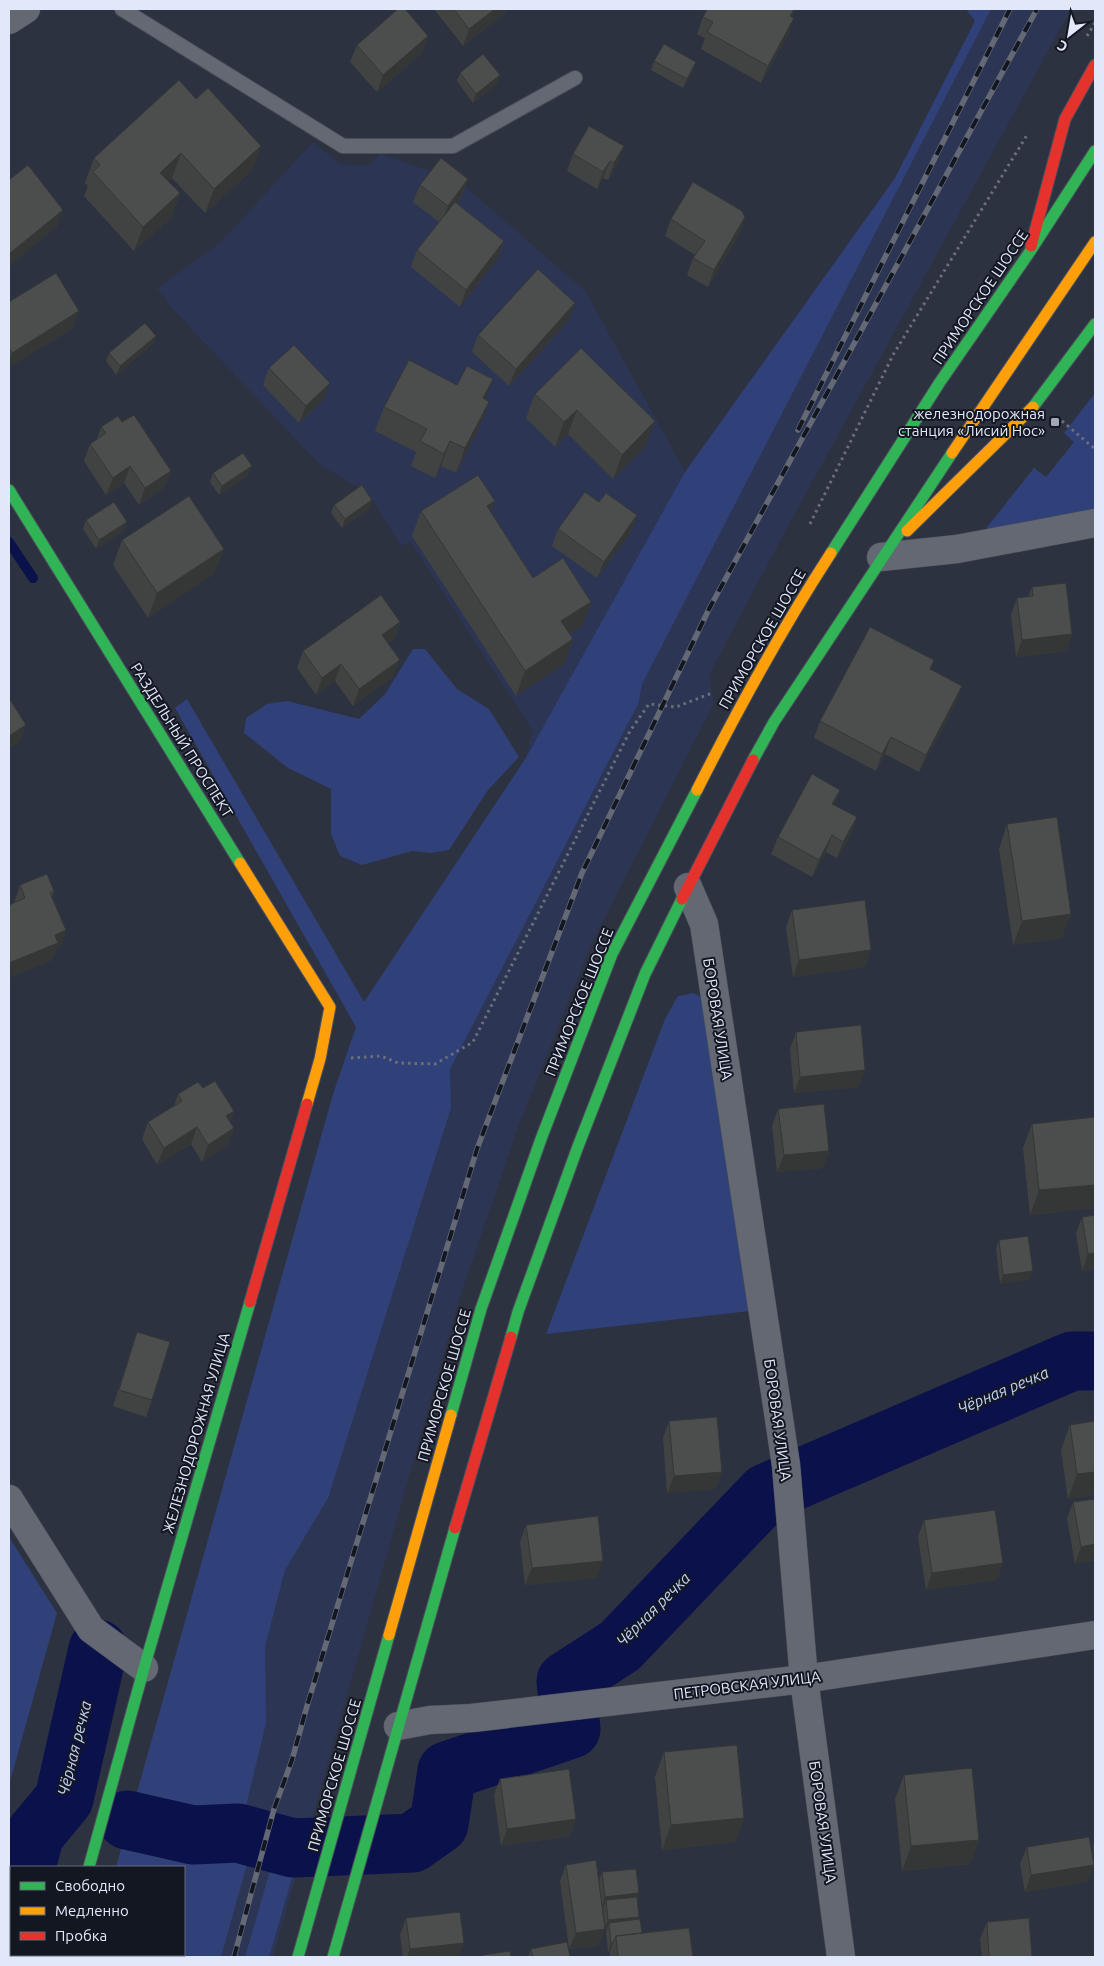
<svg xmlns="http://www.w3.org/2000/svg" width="1104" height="1966" viewBox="0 0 1104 1966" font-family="Ubuntu,sans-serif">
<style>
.built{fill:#2c3654}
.green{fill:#304078}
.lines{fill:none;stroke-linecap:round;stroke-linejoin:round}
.stream{stroke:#0b114b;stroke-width:10}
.river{stroke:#0b114b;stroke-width:59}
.lane-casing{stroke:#4b505c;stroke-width:16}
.street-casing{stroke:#4b505c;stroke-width:29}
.fast-casing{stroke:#4b505c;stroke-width:13}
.slow-casing{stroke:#4b505c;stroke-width:13}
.jam-casing{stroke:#4b505c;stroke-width:13}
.path{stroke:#6c6f7a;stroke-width:3;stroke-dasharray:2.5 4;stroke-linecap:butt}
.lane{stroke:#636873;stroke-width:14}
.street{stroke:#636873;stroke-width:28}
.fast{stroke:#30b455;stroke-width:11}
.slow{stroke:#ff9f0a;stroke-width:11}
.jam{stroke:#e5322d;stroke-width:11}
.rail-casing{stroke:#656975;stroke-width:5.5}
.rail{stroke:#131722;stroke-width:4;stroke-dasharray:11;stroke-linecap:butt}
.wall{fill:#414343}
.shaded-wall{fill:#353737}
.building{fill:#4c4e4e;stroke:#353737}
.poi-dot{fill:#a2a8b8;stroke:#131722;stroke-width:2}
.labels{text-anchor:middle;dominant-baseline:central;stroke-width:4;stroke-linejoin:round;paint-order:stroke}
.street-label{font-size:15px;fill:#e1e8f9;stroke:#131722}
.poi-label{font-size:15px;fill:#e1e8f9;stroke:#131722;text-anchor:end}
.water-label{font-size:16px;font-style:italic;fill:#c2d1f8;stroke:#131722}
</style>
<rect width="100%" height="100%" fill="#2d3240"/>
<path class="built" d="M966,9h105l-290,530 -72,136 5,28 -124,244 -72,180 -60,176 -185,654h-135l46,-2v-88l343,-1111 5,-26 -122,-189 -9,5 -32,-52 -50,-30 -149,-158 -13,-18 63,-45 93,-101 27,22 27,2 14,-12 78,27 127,111 99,180 210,-294 80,-157z"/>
<path class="green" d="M966,9h25l-349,675 -4,20 -188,365 1,39 -123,390 -43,72 -20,76 1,77 -25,104 -33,3 -18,23v3l22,-18 27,-3 15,4 -33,118h-130l1,-2h92v-88h-68l217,-773 23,-67 -181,-319 12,-9 177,303 163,-246 158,-284 210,-294 80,-157z
M1095,393v123l-108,16v-5l47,-59 12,9 28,-35 -10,-9z
M413,649h12l32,40 32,20 30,48 -31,33 -39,60 -18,3 -19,-2 -50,14 -22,-9 -9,-22v-45l-43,-21 -44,-35 2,-15 21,-14 20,-3 72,18 26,-25z
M694,993l16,10 40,308 -204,23 119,-315 13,-23z
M9,1537l48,76 -48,172z
M277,1847l14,6 9,-2 -31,106h-24z"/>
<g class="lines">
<path class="stream" d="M9,542l24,36"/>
<path class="river" d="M127,1820l66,15 45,-2 55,15 119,-5 27,-19 8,-53 124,-42 -5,-48 54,-35 146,-153 306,-132h23
M26,1867l9,-33 29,-35 34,-150
M9,1928l2,-9"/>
<g class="lane-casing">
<path id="lane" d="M122,9l221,137h110l122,-68"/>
</g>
<g class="street-casing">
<path id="street" d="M9,20l17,-11
M881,557l76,-8 138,-26
M688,887l16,37 82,541 18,214 37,278
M9,1499l82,130 53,39
M398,1726l32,-6 42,-2 332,-39 291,-44"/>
</g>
<g class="fast-casing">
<path id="fast" d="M1033,407l62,-83
M9,490l231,373
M831,553l109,-171 89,-129 66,-102
M753,760l21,-38 178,-269
M511,1337l7,-25 59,-163 68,-175 37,-75
M451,1415l30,-106 60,-170 71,-185 85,-164
M89,1867l55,-199 106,-366
M298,1957l91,-322
M333,1957l122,-429"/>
</g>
<g class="slow-casing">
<path id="slow" d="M952,453l143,-211
M907,531l126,-124
M697,790c41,-81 84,-160 134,-237
M240,863l90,144 -10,52 -13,45
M389,1635l62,-220
M64,1957l1,-2"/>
</g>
<g class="jam-casing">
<path id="jam" d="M1031,246l34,-127 30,-54
M682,899l71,-139
M250,1302l57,-198
M455,1528l56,-191"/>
</g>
<path class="path" d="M1087,36l8,-13
M1062,421l33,28
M810,524l83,-169 134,-220
M351,1058l30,-2 17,7 37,1 38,-22 157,-311 19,-27 27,3 36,-14"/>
<use href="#lane" class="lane"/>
<use href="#street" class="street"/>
<use href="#fast" class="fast"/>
<use href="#slow" class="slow"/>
<use href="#jam" class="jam"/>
<g class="rail-casing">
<path id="rail" d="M798,430l212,-421
M234,1957l40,-148 18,-49 15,-54 170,-557 105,-276 127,-264 328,-600"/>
</g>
<use href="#rail" class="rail"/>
</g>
<path class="wall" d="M434,9h73l-2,4 -42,33z
M707,9h88l-3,8 -4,18 -27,48 -60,-34 4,-11 -8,-4 6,-17z
M428,36l-6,17 -45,39 -27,-30 7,-17z
M654,61l42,1 -3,8 -10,18 -32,-18z
M460,73l37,11 -24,19 -16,-22z
M589,126l29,37 -10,17 -5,-2 -6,11 -30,-18 6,-17z
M261,146l-9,24 -47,43 -33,-35 -4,3 12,12 -9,25 -37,33 -50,-55 4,-10 -3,-3 9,-25z
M468,179l-6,17 -5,7 47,38 -6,17 -38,49 -49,-40 6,-17 22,-28 -26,-20 7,-17z
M745,217l-6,17 -31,53 -21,-12 6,-17 2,-3 -30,-19 6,-17z
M9,302l64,26 -64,39z
M569,320l-60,66 -37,-34 6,-17z
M156,336l-3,8 -37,31 -10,-14 3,-8z
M581,348l65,98 -33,33 -45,-45 -13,13 -29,-29 9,-24z
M269,368l61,15 -7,17 -24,23 -36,-38z
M493,379l-8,20 4,3 -9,24 -24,47 -15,-7 -6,12 -24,-12 5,-14 -41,-21 9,-24 73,-22z
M122,422l43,65 -26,18 -15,-22 -18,12 -22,-34 6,-17 7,-5 4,-12z
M252,466l-4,9 -29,20 -9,-13 3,-9z
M372,500l-3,9 -27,19 -11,-15 3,-8z
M495,501l-4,11 42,66 58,24 -9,24 -12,8 3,5 -9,25 -48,32 -104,-160 9,-25z
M637,515l-6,17 -34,46 -45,-32 6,-17z
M86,520l38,11 -28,18 -13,-20z
M122,540l93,33 -67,45 -35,-53z
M1032,587l40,47 -6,17 -50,6 -5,-42 6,-17 11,-1z
M400,622l-6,17 -6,4 5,34 -40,29 -18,-25 -19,14 -19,-27 6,-17z
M934,660l-3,9 25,34 -37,69 -34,-18 -9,17 -62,-33 6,-17z
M835,805l16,29 -14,24 -11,-6 -14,25 -41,-23 7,-17z
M1007,824l55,114 -49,7 -14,-96z
M20,885l34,6 -2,6 14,33 -6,17 -4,2 -4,11 -43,17v-72l5,-2z
M792,910l73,57 -72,10 -7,-50z
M796,1032l63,55 -65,6 -4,-44z
M203,1088l31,23 -4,11 4,6 -6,17 -26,17 -11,-18 -34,21 -15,-26 6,-17 26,-16 4,-12z
M778,1109l51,42 -6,17 -46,4 -5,-46z
M1095,1117v91l-65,7 -7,-67 9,-24z
M1082,1217l13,52 -13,2 -6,-37z
M999,1240l31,39 -30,5 -4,-35z
M137,1332l15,68 -6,17 -33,-11z
M669,1421l53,51 -7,17 -48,4 -4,-55z
M1070,1425l25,70 -27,4 -7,-49z
M1095,1499v61l-20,4 -8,-45 6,-17z
M924,1520l73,60 -71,10 -8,-53z
M526,1525l71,53 -72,7 -5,-43z
M664,1752l80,66 -9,24 -73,8 -7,-73z
M904,1775l75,65 -9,24 -68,7 -7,-72z
M500,1779l76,40 -6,17 -69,10 -7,-51z
M1095,1839v36l-2,-29z
M1027,1847l67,18 -7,17 -62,10 -5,-28z
M566,1865l33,81 -30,3 -9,-68z
M602,1872l37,21 -2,7 2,17 -1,2 4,14 51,24h-83v-5h-2l-2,-21 1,-3h-2l-2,-19 1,-3h-2l-3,-25z
M406,1918l53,39h-56l-3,-22z
M987,1922l45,35h-50l-2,-18z
M531,1949l39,8h-42z"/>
<path class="shaded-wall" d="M495,9h12l-2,4 -42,33 6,-17z
M794,9h1l-4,12 -1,-5z
M794,18l-6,17 -27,48 7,-17z
M428,36l-6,17 -45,39 6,-17z
M696,62l-3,8 -10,18 4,-9z
M500,75l-3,9 -24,19 3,-9z
M261,146l-9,24 -47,43 9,-24z
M624,146l-6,17 -10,17 6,-17z
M181,153l-9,25 -21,19 9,-24z
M610,161l-7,17 -6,11 6,-17z
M468,179l-6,17 -21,27 7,-17z
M180,193l-9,25 -37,33 9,-24z
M63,210l-6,17 -48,39v-12z
M745,217l-6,17 -31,53 6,-17z
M504,241l-6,17 -38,49 6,-17z
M575,303l-6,17 -60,66 7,-17z
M79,311l-6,17 -64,39v-7l3,-7z
M156,336l-3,8 -37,31 4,-9z
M493,379l-9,24 -1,-5z
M330,383l-7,17 -24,23 7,-17z
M489,402l-9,24 -24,47 9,-25z
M577,410l-9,24 -13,13 9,-25z
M655,421l-9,25 -33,33 9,-24z
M450,441l-9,25 -6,12 9,-24z
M130,466l-6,17 -18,12 7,-17z
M252,466l-4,9 -29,20 3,-9z
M171,471l-6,16 -26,18 6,-17z
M372,500l-3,9 -27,19 3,-9z
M495,501l-9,25 1,-20z
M637,515l-6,17 -34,46 7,-16z
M127,522l-3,9 -28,18 3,-9z
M224,549l-9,24 -67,45 9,-25z
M591,602l-9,24 -30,19 9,-24z
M400,622l-6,17 -18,13 6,-17z
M1072,634l-6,17 -50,6 6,-17z
M573,639l-9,25 -48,32 9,-25z
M400,660l-7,17 -40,29 6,-17z
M341,664l-6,17 -19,14 6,-17z
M962,686l-6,17 -37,69 7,-17z
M26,725l-6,17 -11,7v-13z
M891,737l-6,17 -9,17 6,-17z
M840,790l-6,17 -2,-3z
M857,817l-6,17 -14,24 6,-16z
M832,835l-6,17 -14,25 7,-17z
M1071,914l-9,24 -49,7 9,-24z
M66,930l-6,17 -4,2 -4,11 -43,17v-14l46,-28z
M871,950l-6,17 -72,10 6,-17z
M865,1070l-6,17 -65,6 6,-16z
M234,1111l-7,17 -1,-12z
M197,1127l-6,17 -34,21 7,-17z
M234,1128l-6,17 -26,17 6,-17z
M829,1151l-6,17 -46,4 7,-17z
M1095,1185v23l-65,7 9,-25z
M1095,1253v16l-13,2 6,-17z
M1033,1271l-3,8 -30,5 3,-9z
M722,1472l-7,17 -48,4 7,-17z
M1095,1472v23l-27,4 9,-25z
M1095,1544v16l-20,4 6,-17z
M603,1561l-6,17 -72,7 7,-17z
M1003,1563l-6,17 -71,10 6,-17z
M744,1818l-9,24 -73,8 9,-25z
M576,1819l-6,17 -69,10 6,-17z
M979,1840l-9,24 -68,7 9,-25z
M1094,1865l-7,17 -62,10 6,-17z
M639,1893l-3,9 -30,-2 -2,6h-2l3,-9z
M639,1917l-3,8 -27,-2 -2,5h-2l3,-8z
M605,1929l-6,17 -30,3 7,-16z
M464,1943l-5,14h-52l3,-8z
M611,1943h2l-3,9h-2z"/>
<path class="building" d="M398,9h7l23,27 -45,39 -26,-30z
M454,9h41l-26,20z
M707,9h87l-4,7 4,2 -26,48 -61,-34 6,-10 -10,-5z
M664,44l32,18 -9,17 -33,-18z
M483,54l17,21 -24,19 -16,-21z
M179,80l17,19 12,-11 53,58 -47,43 -33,-36 -21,20 20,20 -37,34 -50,-55 7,-7 -6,-7z
M589,126l35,20 -10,17 -4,-2 -7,11 -30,-18z
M441,158l27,21 -20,27 -28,-21z
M28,165l35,45 -54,44v-74z
M693,182l49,29 3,6 -31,53 -21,-12 12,-17 -34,-22z
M455,202l49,39 -38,49 -49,-40z
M538,269l37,34 -59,66 -38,-34z
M56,273l23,38 -67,42 -3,-5v-46z
M145,323l11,13 -36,30 -11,-13z
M294,345l36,38 -24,23 -37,-38z
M581,348l74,73 -33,34 -45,-45 -13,12 -29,-28z
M409,360l48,25 10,-19 26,13 -10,19 6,4 -24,46 -15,-7 -6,13 -24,-13 7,-12 -43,-22z
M134,415l37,56 -26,17 -15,-22 -17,12 -23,-34 16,-11 -5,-6 17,-11 4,6z
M243,453l9,13 -30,20 -9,-13z
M478,475l17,26 -8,5 46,72 30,-20 28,44 -30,19 12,18 -48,32 -104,-160z
M362,485l10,15 -27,19 -11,-14z
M585,492l14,10 7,-9 31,22 -33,47 -46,-33z
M189,496l35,53 -67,44 -35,-53z
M114,502l13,20 -28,18 -13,-20z
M1066,583l6,51 -50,6 -5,-42 16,-2 -1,-9z
M381,595l19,27 -18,13 18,25 -41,29 -18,-25 -19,14 -19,-27z
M870,627l64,33 -4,9 32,17 -36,69 -35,-18 -9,17 -62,-33z
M9,698l17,27 -17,11z
M812,774l28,16 -8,14 25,13 -14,25 -11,-7 -13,25 -41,-23z
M1057,817l14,97 -49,7 -15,-97z
M47,874l7,17 -4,2 16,37 -11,5 3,8 -49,20v-58l16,-7 -5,-13z
M865,900l6,50 -72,10 -7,-50z
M861,1025l4,45 -65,7 -4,-45z
M215,1081l19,30 -8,5 8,12 -26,17 -11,-18 -33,21 -16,-26 34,-21 -4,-7 20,-12 5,6z
M824,1104l5,47 -45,4 -6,-46z
M1095,1117v68l-56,5 -7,-66z
M1095,1215v38l-7,1 -6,-37z
M1028,1236l5,35 -30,4 -4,-35z
M137,1332l33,10 -18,58 -33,-10z
M717,1417l5,55 -48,4 -5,-55z
M1095,1421v51l-18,2 -7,-49z
M1095,1499v45l-14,3 -8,-45z
M995,1510l8,53 -71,10 -8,-53z
M598,1516l5,45 -71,7 -6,-43z
M737,1745l7,73 -73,7 -7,-73z
M972,1768l7,72 -68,6 -7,-71z
M569,1769l7,50 -69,10 -7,-50z
M1089,1837l5,28 -63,10 -4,-28z
M596,1860l9,69 -29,4 -10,-68z
M636,1869l3,24 -34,4 -3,-25z
M637,1897l2,20 -31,3 -2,-20z
M460,1912l4,31 -54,6 -4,-31z
M1029,1918l3,39h-43l-2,-35z
M640,1919l2,14 -26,3 -3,7h-2l-2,-20z
M689,1928l4,29h-75l-2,-21z
M567,1942l3,15h-37l-2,-8z
M510,1951l1,6h-41z"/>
<rect class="poi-dot" x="1050" y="417" width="10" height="10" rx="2.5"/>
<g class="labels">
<g class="street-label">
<text transform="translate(980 297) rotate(-56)">ПРИМОРСКОЕ ШОССЕ</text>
<text transform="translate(762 639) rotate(-60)">ПРИМОРСКОЕ ШОССЕ</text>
<text transform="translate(182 740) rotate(58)">РАЗДЕЛЬНЫЙ ПРОСПЕКТ</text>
<text transform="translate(579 1002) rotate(-68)">ПРИМОРСКОЕ ШОССЕ</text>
<text transform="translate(718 1019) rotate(81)">БОРОВАЯ УЛИЦА</text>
<text transform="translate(444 1385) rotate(-74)">ПРИМОРСКОЕ ШОССЕ</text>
<text transform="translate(778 1420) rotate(82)">БОРОВАЯ УЛИЦА</text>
<text transform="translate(196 1433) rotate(-74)">ЖЕЛЕЗНОДОРОЖНАЯ УЛИЦА</text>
<text transform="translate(747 1685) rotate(-7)">ПЕТРОВСКАЯ УЛИЦА</text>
<text transform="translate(334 1775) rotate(-74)">ПРИМОРСКОЕ ШОССЕ</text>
<text transform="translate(823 1822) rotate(82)">БОРОВАЯ УЛИЦА</text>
</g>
<g class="poi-label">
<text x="1045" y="413">железнодорожная<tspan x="1045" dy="17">станция «Лисий Нос»</tspan></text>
</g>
<g class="water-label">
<text transform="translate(1003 1390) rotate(-23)">Чёрная речка</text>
<text transform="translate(653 1609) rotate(-45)">Чёрная речка</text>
<text transform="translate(74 1748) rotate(-76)">Чёрная речка</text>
</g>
</g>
<rect width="1104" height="1966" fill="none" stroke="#e1e8f9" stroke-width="20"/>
<rect x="10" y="1866" width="175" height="90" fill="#131722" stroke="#656b78"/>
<rect x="20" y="1882" width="25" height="8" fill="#30b455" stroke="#656b78"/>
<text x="55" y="1891" font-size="15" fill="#e1e8f9">Свободно</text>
<rect x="20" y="1907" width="25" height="8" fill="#ff9f0a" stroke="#656b78"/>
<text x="55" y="1916" font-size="15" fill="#e1e8f9">Медленно</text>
<rect x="20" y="1932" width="25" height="8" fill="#e5322d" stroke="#656b78"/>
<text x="55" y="1941" font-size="15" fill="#e1e8f9">Пробка</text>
<g transform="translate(1069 35) rotate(211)" stroke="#131722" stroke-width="4" paint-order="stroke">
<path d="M0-4L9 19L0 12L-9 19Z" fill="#e1e8f9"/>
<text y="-8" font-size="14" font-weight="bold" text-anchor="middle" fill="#e1e8f9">С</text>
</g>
</svg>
